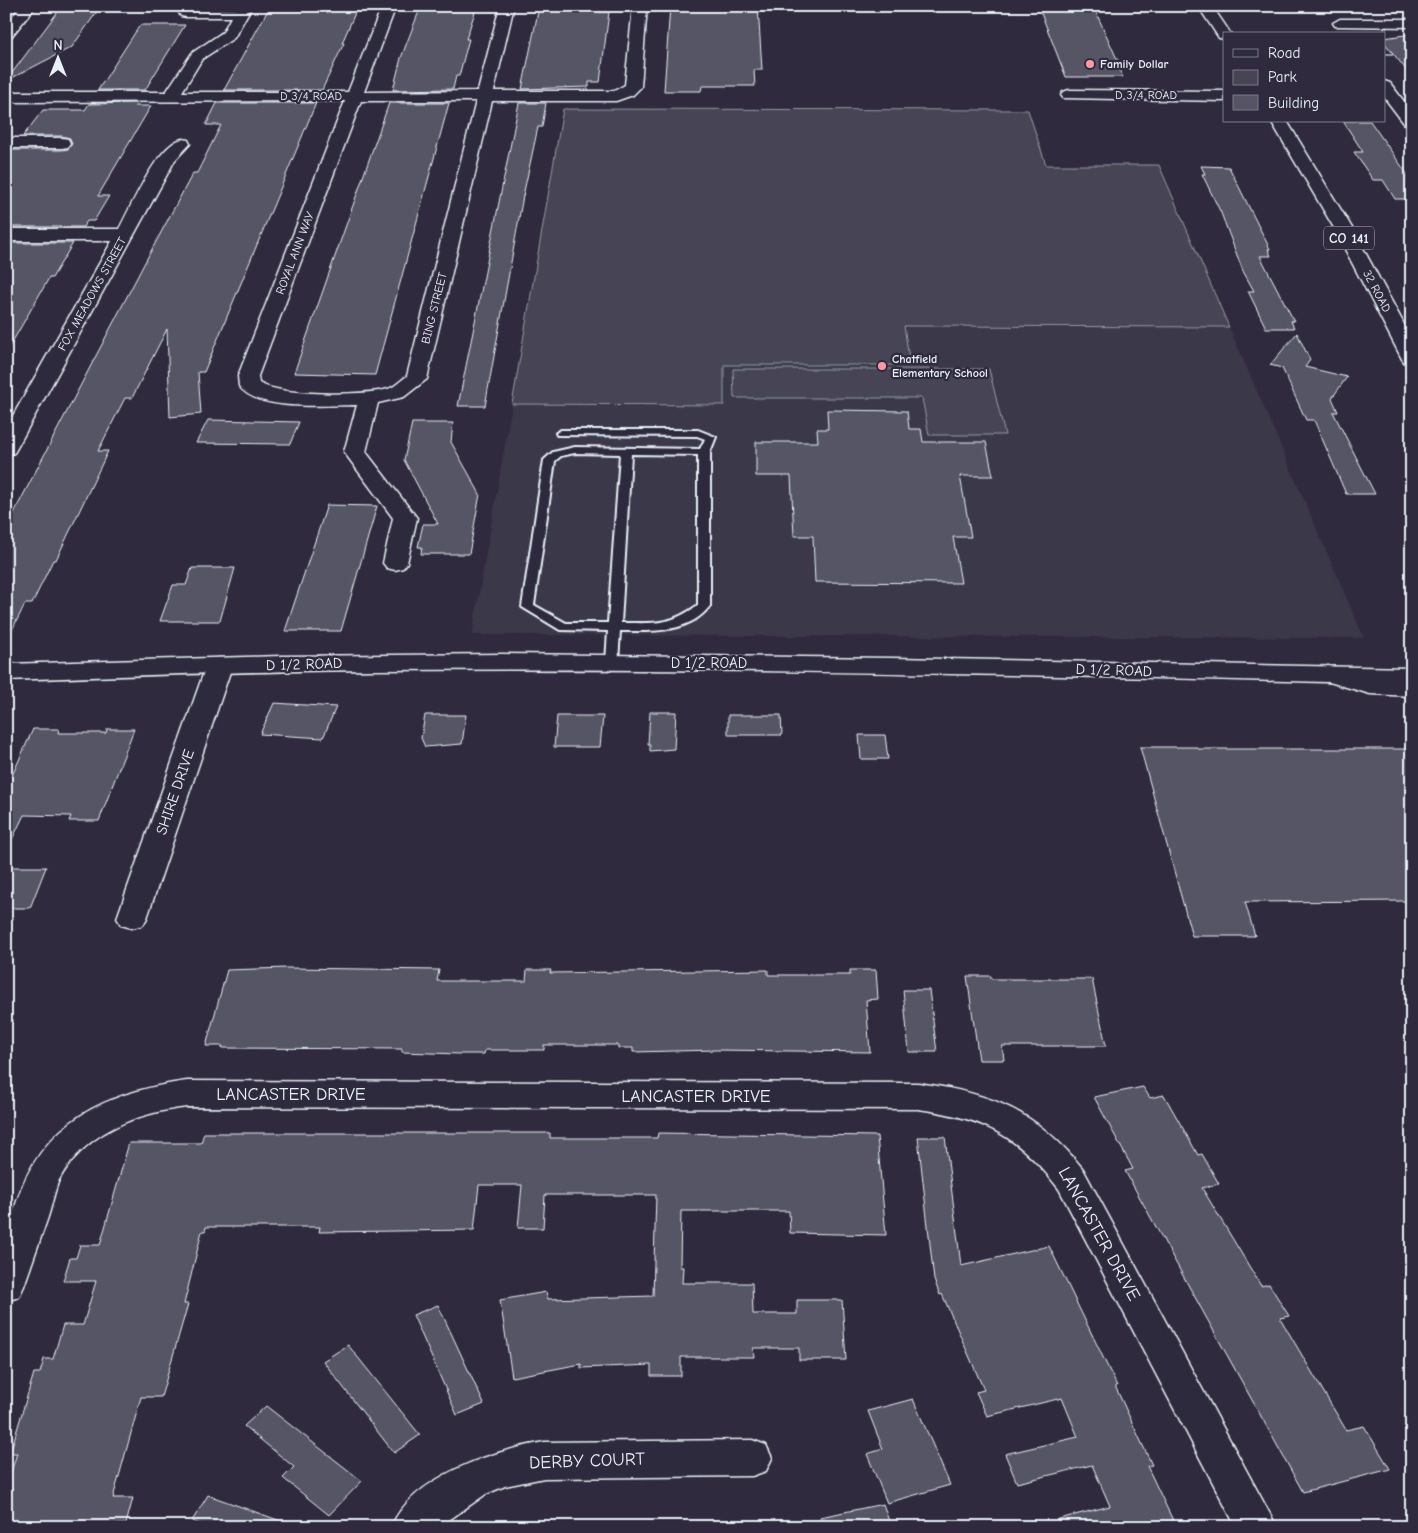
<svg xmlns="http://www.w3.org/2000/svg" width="1418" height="1533" viewBox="0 0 1418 1533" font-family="'Comic Neue',sans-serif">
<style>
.built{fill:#3b3749}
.green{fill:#464455;stroke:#979aa6}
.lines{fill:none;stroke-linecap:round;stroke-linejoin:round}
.stream{fill:#9c9fab;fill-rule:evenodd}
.building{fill:#575565;stroke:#e8f1f8}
.service-casing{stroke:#e8f1f8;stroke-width:4}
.minor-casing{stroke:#e8f1f8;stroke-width:3}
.secondary-casing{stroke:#e8f1f8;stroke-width:3}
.primary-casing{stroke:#e8f1f8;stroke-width:3}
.service{fill:#2f2a3d;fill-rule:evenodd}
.minor{fill:#2f2a3d;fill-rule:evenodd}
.secondary{fill:#2f2a3d;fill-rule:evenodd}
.primary{fill:#2f2a3d;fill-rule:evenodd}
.poi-dot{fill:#ff9aa2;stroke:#2f2a3d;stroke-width:2}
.labels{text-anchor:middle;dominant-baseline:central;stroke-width:4.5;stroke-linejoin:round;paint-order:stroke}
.far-poi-label{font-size:12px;font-weight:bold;fill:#e8f1f8;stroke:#2f2a3d;text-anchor:start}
.far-street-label{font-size:12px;fill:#e8f1f8;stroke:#2f2a3d}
.shield{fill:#2f2a3d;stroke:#b0b5c0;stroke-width:1}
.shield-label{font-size:14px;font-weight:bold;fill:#e8f1f8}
.street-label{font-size:15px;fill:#e8f1f8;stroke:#2f2a3d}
.near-street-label{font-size:18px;fill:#e8f1f8;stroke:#2f2a3d}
</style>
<rect width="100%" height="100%" fill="#2f2a3d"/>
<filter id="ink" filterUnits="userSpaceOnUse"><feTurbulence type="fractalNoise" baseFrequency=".02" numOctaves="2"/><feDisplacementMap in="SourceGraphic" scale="10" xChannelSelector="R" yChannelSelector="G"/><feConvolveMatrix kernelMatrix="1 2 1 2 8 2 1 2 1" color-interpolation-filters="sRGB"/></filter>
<g filter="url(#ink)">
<path class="built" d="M563,109l465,1 18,55h113l205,473 -892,-3z"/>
<path class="green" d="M563,109l465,1 18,55h113l70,162 -325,-1 6,39h-186v40l-212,-1z
M733,369h256l16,66h-76l-7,-37h-188z"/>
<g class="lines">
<path class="stream" d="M1384,53h20l2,1 -2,1h-20z"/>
</g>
<path class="building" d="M62,6h39l-29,41 -66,34z
M276,6h82l-16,37h2l-22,47h-98l45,-82z
M421,6h56l-11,33h3l-10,37h-3l-3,13 -60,1 8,-32z
M670,6h88l4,64h-8l1,16h-53l-1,5h-37z
M539,7l60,1v4h10l-9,70h-11v5l-67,2z
M1039,8h55l28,62h-3l4,7h-57z
M140,25h45l-40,65h-47z
M1412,34v43l-28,-35v-4z
M137,103l-2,3h16l-53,90h11l-15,25h-7l-4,6h-77v-69l6,-8h50l6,-1 4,-5 -2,-6 -8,-2h-39l20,-26h42l4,-6z
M217,103h99l-112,269h-6l3,42 -31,3 -3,-88 -35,69h-7l-27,53h10l-52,109h-3l-21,44h-7l-19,38v-114l138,-264 49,-91h4l24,-48h-15z
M389,103h60l-74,272 -81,-2z
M519,103h27l-4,24h-4l-15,69 -38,210h-27z
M1343,121h27l42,60v18h-17l-12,-19h-10l-19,-28h9z
M1201,166l28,1 41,82h-2l3,7h-11l34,65h-3l3,7h-28l-18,-37h6l-11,-20 -22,-58 -19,-39h3z
M6,243h67l-21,35h-3l-43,75z
M1297,333l13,27 -5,7 42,10 -15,21 6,14h-5l42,82h-29l-32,-74h-8l-24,-52 -12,-3z
M827,410l80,1 2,18h12l2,13h63l7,34h-33l11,61h-18l8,46 -146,-1 -2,-46h-19l-3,-60h-35v-34h62l-1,-13h11z
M208,420l91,2 -9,22 -94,-1z
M412,423h41l-2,19 29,52 -11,60h-48l1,-7h-4l5,-23h15l-34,-64z
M327,505l50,1 -36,125h-56z
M192,568h43l-15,53h-60l13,-36h13z
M274,703l62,4 -13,31 -63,-4z
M650,712h26l-2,37 -24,2v-7h-2z
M425,715h41l-4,29 -37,3 -4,-9z
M728,715h53l1,20h-54z
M557,716h46l-3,31h-46z
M33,729h26l-1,4h48l1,-4h27l-35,92h-30l2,-5 -47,-1 -18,37v-63z
M859,735h26l3,24h-27z
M1140,747h57l1,2h214v152l-167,1 10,34h-63z
M6,867h40l-16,41h-24z
M287,968l152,2 -2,11h89l1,-11h24l-1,3 218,-3v5h82v-5h26l2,29 -12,1 4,52 -155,-2 -82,2v-4h-15v-3h-74v5h-59l-1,4h-25l-57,-2v-3l-180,-1 1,-2h-17l21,-76z
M967,976h24v3h101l14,67h-104l2,14h-25z
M903,990h26l8,62h-28z
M1143,1087l7,11 14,-3 34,60 4,-1 17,30 -17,4 59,98 8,-2 20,32 -9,2 66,112 18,-4 26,43 -87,23 -178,-321 8,-2 -39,-72z
M204,1133h346v5h107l1,-5 219,3 9,99 -96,-2 -1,-22h-108l-1,56h3l-1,16h70l1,31h44v-14h45l4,60h-47v-12h-46l1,9h-73v19h-30v-11l-70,3v-4l-69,13 -12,-77 46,-8 2,7 105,-3 3,-101h-111l-2,33h-25l4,-43h-43l-5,45 -155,2 1,-5h-114l-1,4h-3l-18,73h4l-27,93h-20l-28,101h20l-7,26h-120v-36l11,-35h-7l24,-80h6l4,-14h9l10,-34h20l13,-44h-33l7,-23h6l4,-13h20l29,-102h72z
M918,1137h27l16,129 88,-20 68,140h-2l37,79 -5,1 29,61h-116l-1,-8 51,-13 -18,-41 -75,18 -12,-29 73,-17 -16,-39 -75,18 -11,-24 8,-2 -42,-96 -2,1 -6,-15z
M438,1305l46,99 -27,11 -44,-100z
M348,1345l72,90 -26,18 -71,-92z
M913,1399l37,86 -63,18 -20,-49 16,-5 -15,-38z
M266,1406l96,75 -33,34 -46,-37 11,-11 -50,-41z
M208,1495l81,29v3h-81l-16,-6z
M883,1504l8,23h-70l-1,-10z"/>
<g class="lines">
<g class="service-casing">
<path id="service" d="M561,430h137l18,7 -6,15v154c-22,28 -58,25 -90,25l-2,31 -6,4 -6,-4 2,-31 -48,-1 -38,-23 22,-147 9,-8 22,-5 125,2 5,-10 -8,-3 -140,-1 -1,-2zM575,453l45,1 -12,169h-42l-32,-18 21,-144 6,-5zM631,454l67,1v150c-29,21 -43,18 -77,18z"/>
</g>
<g class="minor-casing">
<path id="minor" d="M21,6h15l-25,31 -5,1v-14z
M238,6h14l-18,32 -32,21 -20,33h166l34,-86h14l-32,86 114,-1 22,-85h14l-20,85h120l11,-6 8,-79h14l-6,81 -8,8 -17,6h-124l-65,278 -23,18 -26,6 -12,49 51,66 -10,45 -4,5 -8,2 -8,-2 -4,-5 10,-45 -49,-66 13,-47c-30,0 -100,7 -118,-19l-1,-10 107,-275 -339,1v-10h160l26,-39 31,-21 8,-15h-45l-5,-1 -2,-3 2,-3 55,-1zM361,101h115l-69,275c-6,4 -12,11 -19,13 -23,7 -109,7 -129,-6l-1,-7z
M1340,19h72v8l-77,-1 -2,-3z
M1384,81l6,2 22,29v16l-6,-2 -22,-29z
M1069,90l155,1v10l-161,-3 -2,-3 2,-3z
M6,138h56l6,1 2,4 -2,4 -6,1h-56z
M182,139l6,1 2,4 -15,16 -158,288 -3,5 -8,2v-27l106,-187h-106v-12h113c12,-22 38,-84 63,-90z
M219,658l9,3 4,5 -85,252 -4,7 -11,3 -11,-3 -4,-7 89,-252 4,-5z
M187,1081l731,2c73,10 119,28 165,86l194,358h-41l-177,-338c-41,-54 -75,-71 -141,-80l-731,-2c-51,6 -102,25 -128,73 -5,12 -7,25 -11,37 -8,23 -16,46 -24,69l-5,11 -13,4c0,-21 -1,-43 0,-65 1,-10 7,-22 10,-32 25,-83 91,-112 171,-123z
M752,1440l14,5 6,13 -6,13 -14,5 -208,2 -39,8 -19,8 -47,33h-48c22,-51 103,-76 153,-85z"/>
</g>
<g class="secondary-casing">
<path id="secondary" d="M503,654l390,4 519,10v16c-346,-8 -692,-17 -1039,-14 -122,1 -244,6 -367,10v-16l275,-8z"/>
</g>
<g class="primary-casing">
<path id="primary" d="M1198,6h14l19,28h-7v5l-5,-1z
M1271,121h16l65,107 60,111v26l-7,-2 -3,-4 -68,-131z
M1328,666l43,12 41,2v16l-42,-2 -51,-15 -4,-5 4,-5z"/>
</g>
<use href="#service" class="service"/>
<use href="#minor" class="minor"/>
<use href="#secondary" class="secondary"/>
<use href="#primary" class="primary"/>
</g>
</g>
<g class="poi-dot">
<circle cx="1090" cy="64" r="5"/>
<circle cx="882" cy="366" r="5"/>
</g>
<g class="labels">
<g class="far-poi-label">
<text x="1100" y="64">Family Dollar</text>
<text x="892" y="359">Chatfield<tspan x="892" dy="14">Elementary School</tspan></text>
</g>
<g class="far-street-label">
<text x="1146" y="95">D 3/4 ROAD</text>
<text x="311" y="96">D 3/4 ROAD</text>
<text transform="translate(295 253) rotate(-69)">ROYAL ANN WAY</text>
<text transform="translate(1377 291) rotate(62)">32 ROAD</text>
<text transform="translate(92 294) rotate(-61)">FOX MEADOWS STREET</text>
<text transform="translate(434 308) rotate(-76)">BING STREET</text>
</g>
<rect class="shield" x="1324" y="226.5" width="50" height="23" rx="4"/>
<g class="shield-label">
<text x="1349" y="238">CO 141</text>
</g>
<g class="street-label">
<text x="709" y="663">D 1/2 ROAD</text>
<text transform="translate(304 664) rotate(-2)">D 1/2 ROAD</text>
<text transform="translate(1114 670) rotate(2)">D 1/2 ROAD</text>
<text transform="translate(175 792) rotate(-71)">SHIRE DRIVE</text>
</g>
<g class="near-street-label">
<text x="291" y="1094">LANCASTER DRIVE</text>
<text x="696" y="1096">LANCASTER DRIVE</text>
<text transform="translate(1099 1234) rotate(61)">LANCASTER DRIVE</text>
<text transform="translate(587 1461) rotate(-2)">DERBY COURT</text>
</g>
</g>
<rect width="1418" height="1533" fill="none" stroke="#2f2a3d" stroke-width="25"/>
<rect x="12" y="12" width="1393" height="1508" fill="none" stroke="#e8f1f8" stroke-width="2" filter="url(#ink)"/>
<rect x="1223" y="32" width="162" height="90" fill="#2f2a3d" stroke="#797a88"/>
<rect x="1233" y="49" width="25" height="8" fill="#2f2a3d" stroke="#797a88"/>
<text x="1268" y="58" font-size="15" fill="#e8f1f8">Road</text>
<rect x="1233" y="70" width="25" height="15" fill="#464455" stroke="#797a88"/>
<text x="1268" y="82" font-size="15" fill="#e8f1f8">Park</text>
<rect x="1233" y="95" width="25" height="15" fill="#575565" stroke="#797a88"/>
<text x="1268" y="108" font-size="15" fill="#e8f1f8">Building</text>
<g transform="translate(58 58)" stroke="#2f2a3d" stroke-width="4" paint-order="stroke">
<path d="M0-4L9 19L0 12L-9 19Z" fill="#e8f1f8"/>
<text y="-8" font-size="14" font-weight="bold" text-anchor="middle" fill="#e8f1f8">N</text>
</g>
</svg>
